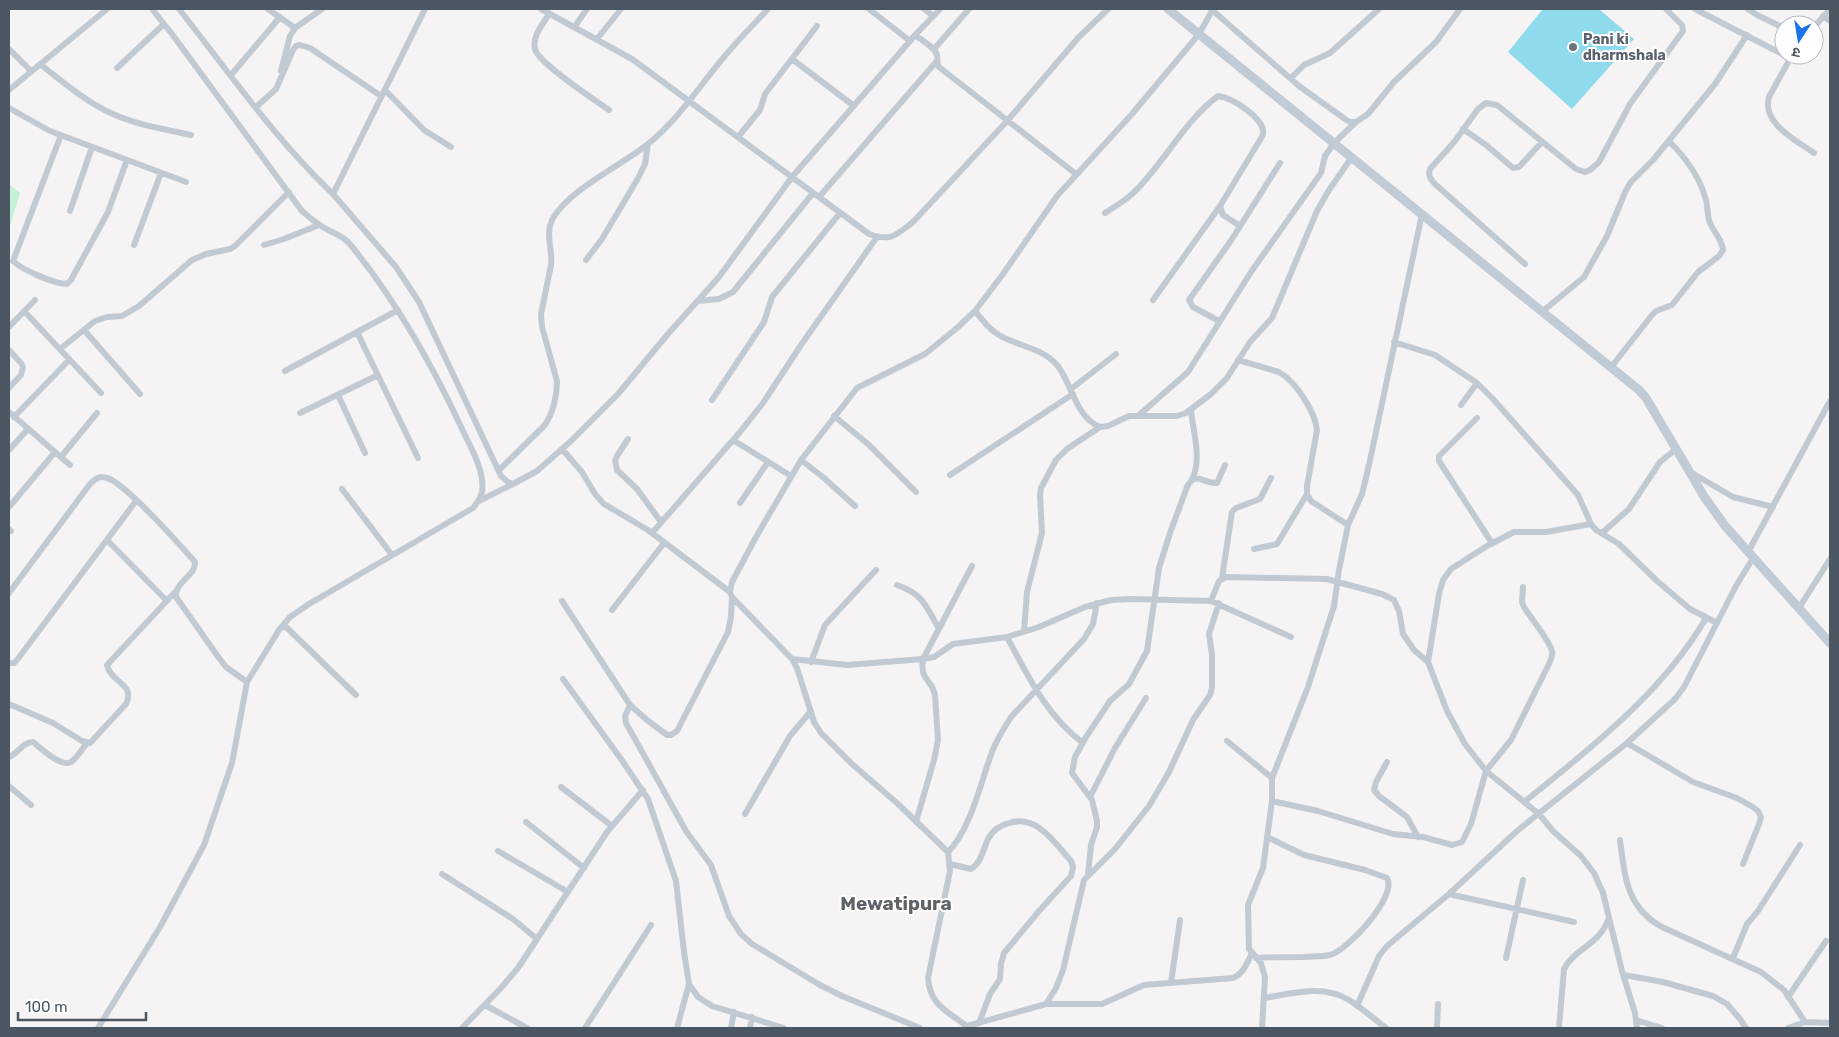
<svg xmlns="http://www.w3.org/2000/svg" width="1839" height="1037" viewBox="0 0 1839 1037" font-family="Rubik,'Noto Sans Devanagari',sans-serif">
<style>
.green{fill:#c3f1d5}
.water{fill:#90daee}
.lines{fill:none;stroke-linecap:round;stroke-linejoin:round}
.street{stroke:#c1cad2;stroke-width:6}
.secondary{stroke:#c1cbd6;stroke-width:9}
.worship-dot{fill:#6b7280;stroke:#fff;stroke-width:2}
.labels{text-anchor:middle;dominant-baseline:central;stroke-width:4;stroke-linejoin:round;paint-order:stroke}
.worship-label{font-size:14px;font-weight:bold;fill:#5b616d;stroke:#fff;text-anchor:start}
.district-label{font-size:19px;font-weight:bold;fill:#5f6368;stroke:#fff}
</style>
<rect width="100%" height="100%" fill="#f5f3f3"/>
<path class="green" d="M9,184l11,9 -11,36z"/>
<path class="water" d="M1543,9h56l35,30 -62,70 -64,-57z"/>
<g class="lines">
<path class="street" d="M179,9c49,62 96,130 154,185
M268,9l27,19
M425,9l-92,185 63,73 23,35 82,174 7,6 5,2 24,-13 34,-30 47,-47 49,-59 52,-58 73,-100 118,-136
M541,9l91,50 237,175c22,8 27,1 44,-12l95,-102 70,-82 30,-29
M869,9l41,32 5,-6c6,5 20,12 22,20 1,5 -1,7 2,12l137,107
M924,9l9,7
M1211,9l88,77 46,33 5,3h6
M1695,9l89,46
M1748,9l9,6 27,13
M549,14c-6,10 -17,22 -14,35 3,14 60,51 74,61
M1823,16l7,5
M575,26l12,-17
M1814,27l16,-18
M915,35l25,-26
M597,39l24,-30
M9,49l22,22
M934,49l35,-40
M1793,55l-2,2 -22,40c-8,26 28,44 45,56
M792,59l62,47
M40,64c23,18 46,38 73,50 24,11 52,15 78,21
M117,68l47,-44
M281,71l9,-35 5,-8 27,-19
M231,75l49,-58
M1291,78l13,-13 26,-12 49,-44
M9,90l98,-81
M385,90l39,40 27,17
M256,107l20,-18 17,-39 3,-4 4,-1 10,3 71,48
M9,108l41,23 136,51
M1463,129l23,16 27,23 6,-1 23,-25
M61,135l-48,126c9,9 42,23 54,23l4,-4 37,-68 19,-52
M738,137l22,-27 5,-16 52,-68
M819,197l117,-135
M70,211l22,-64
M1105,213c9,-6 18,-11 26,-18 32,-29 51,-72 87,-99 15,2 48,23 45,39l-43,71 3,9 17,11
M134,245l27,-72
M264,245l20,-6 35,-14
M586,260l16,-21 35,-59 8,-16 3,-20
M1525,264l-90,-80c-5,-6 -7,-8 -5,-15l25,-28 23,-32 8,-6 11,2 79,64 9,3 5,-2 9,-8 31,-58 53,-73 -1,-6 -16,-16
M1153,300l67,-94
M698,301l21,-2 14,-7 80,-99
M24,311l77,82
M975,311c7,9 14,18 24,24 18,11 44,13 58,30 15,18 18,52 43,62
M1543,311l41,-34 23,-41 19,-46 5,-8 22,-22 62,-76 32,-49
M1219,321l-26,-14 -4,-7 43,-61 48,-76
M9,327l26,-27
M84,330l56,64
M357,332l61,126
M1394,342l41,13 42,28 16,16 85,96 13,29 5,6 23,14 38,37 33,28 27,14
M60,349l35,-28 12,-4 15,-1 17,-10 53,-46 14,-6 24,-5 5,-3 54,-54
M9,350l12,13 2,4 -2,8 -12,13
M1238,360l41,12c16,9 36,39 38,58l-10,56v8l4,7 37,24
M1612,366l40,-51 4,-4 16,-6 26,-33 21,-16 4,-6c-1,-11 -9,-17 -13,-27 -3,-7 -2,-16 -4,-23 -6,-23 -21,-43 -37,-59
M285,371l113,-61
M1071,389l45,-35
M338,395l27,58
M712,400l52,-78 8,-25 68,-84
M1461,405l16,-22
M9,412l61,53
M300,413l78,-38
M834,416l34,28 48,48
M1138,416l50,-44 63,-100 70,-99 4,-17 9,-13 22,-21 12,-8 26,-32 42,-40 24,-33
M14,417l55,-57
M1477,418l-38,38v5l53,82
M628,439l-11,17 -2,5 2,9 20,19 24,33
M733,440l58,36
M562,449l20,23 13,22 9,10 44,26 82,62
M9,450l19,-21
M61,457l36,-44
M801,460l23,18 31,28
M499,470l45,-44c9,-12 13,-30 13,-45l-15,-54 -1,-13 10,-49c2,-15 -6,-30 1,-45 13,-26 61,-51 85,-68 36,-24 60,-63 87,-95 14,-17 29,-32 44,-48
M1692,473l41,24 40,10
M950,475l123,-81
M1191,481c12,-20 2,-49 0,-71
M342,489l50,66
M479,501l34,-17
M740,503l28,-41
M9,507l46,-55
M9,529l2,2
M652,533l88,-101 23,-29 38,-58 76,-108
M1602,533l27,-24 31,-47 16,-13
M107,540l60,61
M1254,549l23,-5 30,-50
M1748,552l82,-151
M1222,578l10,-66 4,-4 24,-9 11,-21
M897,585c26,9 29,21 42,44
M9,593l81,-109c5,-5 10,-9 17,-6 17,4 74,68 88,84 1,14 -20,19 -19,35l43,61 7,9 21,15
M562,601l68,104 17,15 20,15h4l6,-4 51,-99 3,-15 1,-20
M1211,601l8,-20 7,-4 101,2 55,15 12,6 5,11 4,23 11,16 14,12 19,49 18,33 21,27 53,43 14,17 28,25 13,17 9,20 19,78 13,42 2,15
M1799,608l31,-49
M612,610l52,-67
M284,625l72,70
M1024,631l3,-39 15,-59 -2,-38 1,-7 15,-28 11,-11 33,-22 8,-1 21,-10h48l9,-3 25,-19 16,-16 23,-36 22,-24 45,-107 12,-21 23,-33
M1007,637c21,39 39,78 76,106
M792,659l55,6 76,-6 11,-2 19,-13 54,-7 32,-10 46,-20 26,-7 19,-1 81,2 80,36
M811,662l14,-37 51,-55
M1428,662l11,-68 4,-14 8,-11 36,-23 27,-14h32l45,-8
M9,663h5l3,-3 119,-159
M563,679l58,80 27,40 28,82 8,71 5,32 9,13 14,9 72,22
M9,704l44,19 29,18 8,2 36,-39c10,-20 -16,-22 -19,-39l69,-74
M630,705l-5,11 1,7 60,108 25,34 18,51 12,18 11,10 68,41 22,11 78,32
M1227,741l45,37
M1627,743l48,-44 9,-12 52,-101 17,-28
M9,757c9,-3 13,-15 24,-15 7,6 29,26 38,20 6,-4 11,-13 16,-19
M1387,762l-11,20 -2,8 5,6 28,21 11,20
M9,786l22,19
M561,787l51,39
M1090,797l25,-49 31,-50
M1272,801l46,10 75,23 30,3 29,8 10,-3 9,-18 15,-53 25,-31 37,-74c2,-4 5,-10 4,-15 -2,-10 -22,-34 -28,-44l-2,-5 1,-15
M1524,802c65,-52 140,-111 182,-184
M745,814l45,-78 21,-25
M526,822l58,46
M916,822l18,-62 4,-20 -3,-45c-4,-18 -15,-13 -12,-36l49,-93
M1620,840c5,37 6,67 42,87l99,45 23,18 21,32
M498,851l70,41
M948,852c23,-23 33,-71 44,-100 5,-13 12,-24 19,-35l73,-78 9,-15 4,-21
M950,864l21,5c10,-6 12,-19 17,-30 5,-9 11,-13 21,-16 28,-9 46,20 62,38l2,6 -2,9 -32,35 -35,42 -3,11 -1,15 -10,15 -11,29
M442,874l71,45 24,20
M1088,875l3,-30 6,-18v-6l-5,-21 -20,-27 3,-16 11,-20 24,-36 19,-17 18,-33 12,-83 11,-35 17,-46c9,-17 16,-3 30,-4l8,-18
M1449,894l125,28
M1256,958c15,-1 31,-1 47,-1 8,-1 18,0 27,-2 17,-4 68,-59 57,-77l-22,-8 -61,-15 -37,-18
M1506,958l17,-78
M1733,958l14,-34 11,-13 42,-66
M1624,975l39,7 50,14 14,8 13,15 6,9
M1171,983l9,-63
M1788,997l38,-56
M1265,998c27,-5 59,-14 84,2 13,8 25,19 37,28
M1046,1004l10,-16 7,-18 21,-90 31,-31 34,-43 20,-34 24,-52 17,-25 2,-7v-33l-3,-21 10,-31
M485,1005l42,23
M1357,1006l22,-50 8,-10 62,-52 68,-63 110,-88 66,39 44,16 16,9 5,4 3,6 -2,7 -16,40
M1636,1020l26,8
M967,1026l79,-22h56l42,-19 89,-7c11,-5 14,-15 19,-25
M98,1028l62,-101 44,-82 28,-82 15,-81 32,-52 11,-13 19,-13 164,-96c4,-5 8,-10 9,-16 3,-21 -11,-44 -19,-61 -31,-67 -67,-131 -114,-188 -6,-7 -15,-10 -23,-14 -9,-5 -16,-11 -24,-18l-130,-177 -20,-25
M462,1028l38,-39 18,-21 89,-136 36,-42
M585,1028l66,-103
M677,1028l12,-44
M731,1028l3,-16
M750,1028l2,-11
M969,1028c-19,-16 -39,-21 -41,-50l22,-107 -2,-19 -50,-48 -46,-40 -31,-31 -7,-11 -17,-54 -5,-9 -60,-62 -2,-5 2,-10 24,-45 45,-77 56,-72 68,-34 32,-26 18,-17 28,-37 54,-78 75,-82 67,-80 14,-25
M1262,1028l3,-51 -4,-14 -12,-14 -1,-44 15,-37 9,-67v-23l36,-91 26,-81 5,-36 9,-45 14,-31 7,-29 53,-251
M1437,1028l1,-24
M1559,1028l5,-59c11,-21 35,-24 44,-49
M1788,1028l17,-6 25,1"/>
<path class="secondary" d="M1168,9l471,381 7,8 59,100 21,29 104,116"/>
</g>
<circle class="worship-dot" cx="1573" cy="47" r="5"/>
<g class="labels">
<g class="worship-label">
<text x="1583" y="39">Pani ki<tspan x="1583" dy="16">dharmshala</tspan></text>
</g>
<g class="district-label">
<text x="896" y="903">Mewatipura</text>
</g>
</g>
<rect width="1839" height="1037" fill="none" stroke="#4a5661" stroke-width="20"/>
<g transform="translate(1799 40) rotate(192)"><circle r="24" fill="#ffffff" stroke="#b7bbc0"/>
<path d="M0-4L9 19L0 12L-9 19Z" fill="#1a73e8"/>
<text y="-8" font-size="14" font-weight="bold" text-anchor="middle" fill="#4a5661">उ</text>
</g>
<path d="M18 1012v8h128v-8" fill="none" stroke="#4a5661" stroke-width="2.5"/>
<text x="25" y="1012" font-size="15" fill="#4a5661" stroke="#ffffff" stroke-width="4" paint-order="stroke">100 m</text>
</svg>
